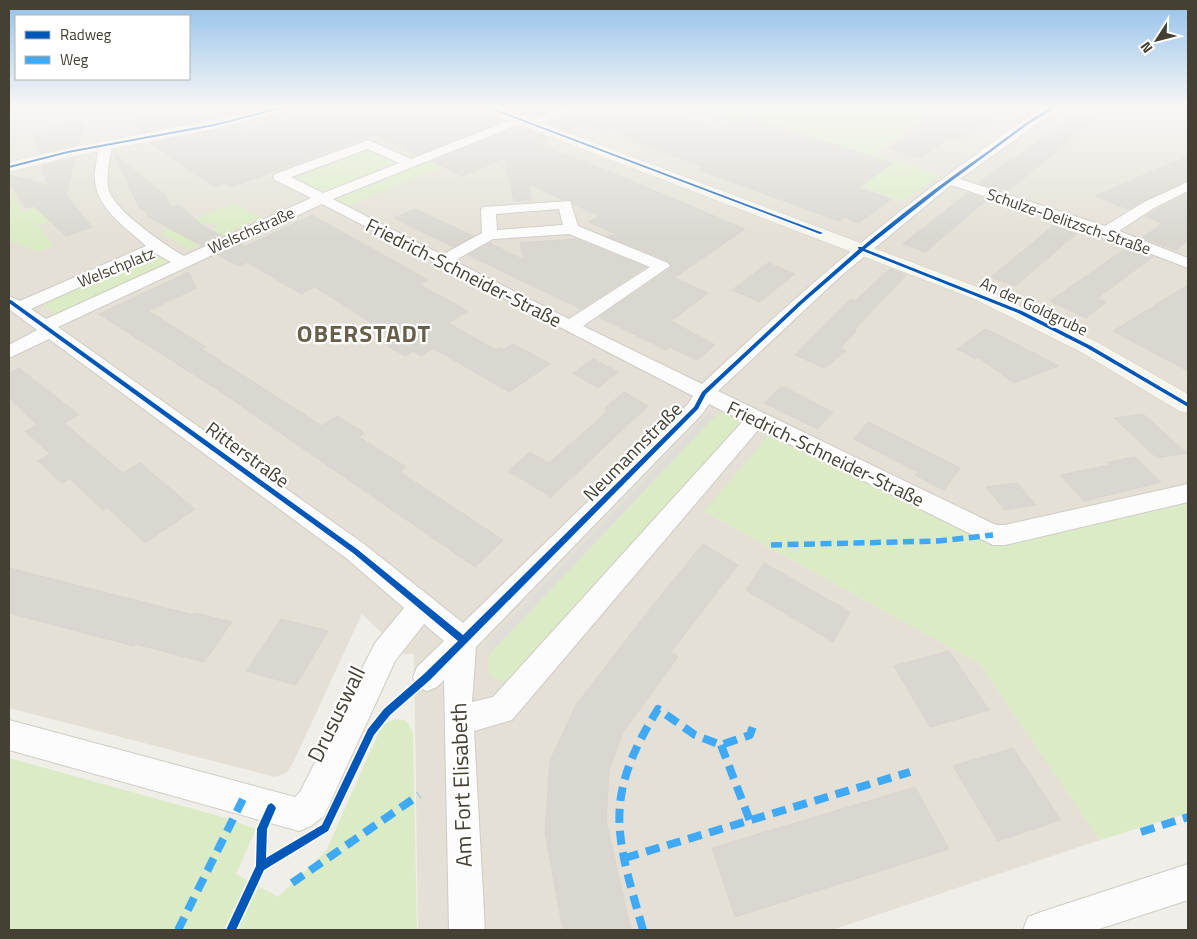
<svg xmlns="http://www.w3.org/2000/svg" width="1197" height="939" viewBox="0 0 1197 939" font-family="'Titillium Web',sans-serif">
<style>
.residential{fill:#e4e0d5}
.green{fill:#dbebc6}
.parking{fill:#dfddd8}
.building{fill:#d9d7d0;stroke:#d8d5ce}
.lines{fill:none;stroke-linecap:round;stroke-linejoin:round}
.street-casing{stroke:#ceccc6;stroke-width:2}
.secondary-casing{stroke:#cfccbf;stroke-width:1}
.street{fill:#fdfcfc;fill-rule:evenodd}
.secondary{fill:#f6f5ee;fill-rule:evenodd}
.quiet-far1{stroke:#3fa9f5;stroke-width:5.5;stroke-dasharray:11 5.5;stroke-linecap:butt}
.quiet{stroke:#3fa9f5;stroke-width:8;stroke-dasharray:14 8;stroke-linecap:butt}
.cycleway-casing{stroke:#fff;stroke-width:3}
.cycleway{fill:#0057b8;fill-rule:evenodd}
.labels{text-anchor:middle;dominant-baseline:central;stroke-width:4.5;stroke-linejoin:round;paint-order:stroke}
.far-street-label{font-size:16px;fill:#454034;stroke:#fff}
.street-label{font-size:19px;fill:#454034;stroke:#fff}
.near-street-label{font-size:22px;fill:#454034;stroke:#fff}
.district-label{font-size:24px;font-weight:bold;letter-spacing:1px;fill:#685f4b;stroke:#fff}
</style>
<rect width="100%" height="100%" fill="#f0eee8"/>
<path class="residential" d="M9,106h1179v398l-172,38 -22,3 -21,-9 -269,-25 276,153 120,176 -268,90h-414l-4,-276h-10l-42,-40 -70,151 -6,8 -11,4 -266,-69z"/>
<path class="green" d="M691,106h252l-70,48 68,21 -37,26 -66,-23 -76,-49z
M512,129l13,4 -177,73 -12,-7z
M363,150h10l21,9 3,6 -74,28 -29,-15 57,-21 -1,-4z
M38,180l8,3 2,5 -34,9 9,14 19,-5 9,15 -13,4 15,20 -13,7 -31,-11v-41l4,-3 -4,-4z
M234,203l26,15 -40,18 -9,-6 7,-3 -10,-5 -7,3 5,17 -17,8 -29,-17z
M153,253l17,10 -114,52 -16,-12z
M723,412l16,6 2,7 -229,255c-18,5 -29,-7 -23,-25l226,-239z
M768,436l226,108 22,-2 172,-38v309l-88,27 -120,-176 -276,-153z
M395,719c12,0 15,4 18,15l4,196h-408v-172l217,60 30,11 -20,45 42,23 48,-46 52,-117 6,-10z"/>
<path class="parking" d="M709,413l6,3 -222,234 -7,-5z"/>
<path class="building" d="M162,106h71l3,7 -98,20 -1,-17 26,-5z
M343,106h132l3,5 26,10 -87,34 -43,-20 -143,52 -6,-4 -10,4 -65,-44 90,-19 3,7z
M529,106h29l-24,12 -18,-7z
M581,106h64l74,24 25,-13 149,46 -35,25 33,11 -32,24 -15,-6 -5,4 -140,-51 5,-3 -62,-23 -31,-16 -6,3 -20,-8 -17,8 -20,-8z
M939,106h75l-27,19 -7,-1 -21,16 -9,-2 -30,20 -32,-10 39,-26 -6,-2z
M1082,110l9,13 -82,67 -7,-2 -2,2 -21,-7 34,-26 1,2z
M84,122l-6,22 -39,9 -6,-22z
M519,126l31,12 -14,6 74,28 135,57 -71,49 34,15 -37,28 44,24 -18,15 -27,-13 -4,3 -67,-33 72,-49 -2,-7 -62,-25 11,-1 -29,-13 11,-6 -27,-12 -2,-5 -7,1 -35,-16 2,16 -17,1 -9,-43 -43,18 -30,-15z
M114,154l50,40 7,13 7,-2 28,23 17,8 -21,10 -55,-30 2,-1 -10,-8z
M1188,156v24l-60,29 -33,-13z
M75,158l-9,38 26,31 -26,9 -32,-30 -8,2 -17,-25v-8l39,10 -6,-19z
M968,193l20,6 -63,53 -22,-8z
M1188,193v47l-12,10 -34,-12 21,-15 -18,-7z
M415,209l58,27 -20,11 -59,-29z
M312,215l116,65 -9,4 49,27 -20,12 48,27 3,-2 4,2 10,-6 37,20 -41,28 -76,-44 -12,8 -8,-5 -8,5 -22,-13 11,-6 -79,-50 -14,7 -54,-32 -9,4 -20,-11 22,-11 4,3z
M1053,226l23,8 -61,52 -24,-9z
M575,239l71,28 -65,42 -113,-54 21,-12 35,17 -4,-17z
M1128,247l25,10 -56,41 9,4 -20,16 -36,-17z
M768,263l27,11 -35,28 -28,-12z
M890,269l16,6 -52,55 2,1 -16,18 6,2 -22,17 -29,-13 56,-56 4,2z
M189,272l7,16 -48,23 58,36 -4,2 120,77 15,-10 27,17 -5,4 47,30 -6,5 103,68 -28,27 -257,-177 -119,-76z
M1188,285v86l-75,-40z
M985,329l9,4 65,33 -45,17 -36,-26 -2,2 -19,-10z
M593,359l25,13 -20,16 -25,-15z
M19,368l60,47 -15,8 59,50 17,-10 55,46 -50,34 -38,-36 -4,3 -33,-31 -8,4 -24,-22 12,-7 -25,-23 12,-6 -28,-27v-25z
M782,386l51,26 -16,17 -53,-26z
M624,392l24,14 -97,91 -43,-26 22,-19 19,11 59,-52 -4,-2z
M1143,414l18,16 26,23 -30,5 -43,-40z
M868,422l37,18 55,28 -16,22 -29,-15 3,-3 -65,-33z
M1135,457l26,25 -77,19 -24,-26 50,-10 -2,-3z
M1017,483l19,22 -31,5 -19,-23z
M703,544l35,21 -67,87 7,5 -55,75 -14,39 -3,50 25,109h-68l-18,-98 5,-71 26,-56 77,-100z
M764,563l86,49 -17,30 -87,-52z
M9,568l185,47 1,-2 37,9 -28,40 -68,-18 -2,2 -125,-33z
M281,619l47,12 -32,54 -50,-14z
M949,651l40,59 -59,17 -36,-61z
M1013,748l48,72 -63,21 -45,-75z
M915,787l34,62 -214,68 -23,-69z"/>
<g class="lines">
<g class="street-casing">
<path id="street" d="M563,106h16l-44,21h-8l-2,-3z
M1047,106h15l-102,73 145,47 39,-24 44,-20v9l-34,17 -35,23 69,27v10l-86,-33 -151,-50 -109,90 -124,116 278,134h9l183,-41v18l-183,43h-12l-234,-116 -247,291 -38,11 11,199h-36l-5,-250 -7,7 -10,4 -10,-4 -4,-10 4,-10 27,-26 -20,-17 -29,37 -71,155 -13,10 -12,5 -290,-81v-30l286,77 5,-5 75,-149 29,-35 -58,-50 -297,-219 -40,19v-13l28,-15 -28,-21v-13l11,5 126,-55c-25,-23 -58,-43 -50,-81 1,-8 2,-16 6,-23l4,-1 6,4c-2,15 -7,31 -3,46 7,21 56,54 75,65l127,-58 -36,-18 -2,-3 2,-3 93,-34 43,19 105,-41h8v4l-191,77 109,56 40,-22 -1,-23 2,-3 87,-6 8,25 90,37 2,3 -87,60 119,58c82,-77 167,-152 258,-218 28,-20 56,-43 87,-60zM368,149l31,14 -76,30 -32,-16zM322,204l371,192 -5,8 -225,219 -99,-79 -306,-217zM559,209l4,16 -66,5 -1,-16zM569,234l81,33 -81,52 -115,-58 39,-22zM155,253l16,9 -125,57 -15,-10zM709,404l34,17 -250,276 -21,5 4,-55 227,-234z
M1188,864v36l-92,30h-73l5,-13 13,-5z"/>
</g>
<g class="secondary-casing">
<path id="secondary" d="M273,106h24l-2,3 -81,20 -145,28 -60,15v-10c87,-22 176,-34 264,-56z
M477,106h20l491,185 109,51 91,52v19l-9,-2 -98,-59 -107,-53 -495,-190z"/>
</g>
<use href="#street" class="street"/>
<use href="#secondary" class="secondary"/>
<path class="quiet-far1" d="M771,545l167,-4 55,-6"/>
<path class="quiet" d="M721,745l29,76
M1141,832l47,-15
M625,858l285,-86
M292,883l127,-88
M178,930l65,-131
M643,930c-27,-96 -41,-131 15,-221l37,26 26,10 29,-10 4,-12"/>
<g class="cycleway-casing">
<path id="cycleway" d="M286,106h6l-78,20 -146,27 -59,15v-2l59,-15 146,-27z
M482,106h5l336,127 -3,1z
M1053,106h5l-31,19 -85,63 -77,61 157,62 69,35 97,57v4l-101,-59 -69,-35 -155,-62 -59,51 -98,92 -8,15 -268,271 -40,35 -16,20 -46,96 -64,39 -28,60h-10l30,-64 1,-37 11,-24 3,-2 3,2 2,3 -9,21 -1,29 56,-33 46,-96 16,-20 40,-35 34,-33 -105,-88 -344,-250v-3h2l346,249 106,86 231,-228 8,-15 99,-92 58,-51 -1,-1v-1h4c39,-33 80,-64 122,-93 23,-17 44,-34 69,-48z"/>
</g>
<use href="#cycleway" class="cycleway"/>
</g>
<linearGradient id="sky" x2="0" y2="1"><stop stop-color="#94c1eb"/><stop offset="0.45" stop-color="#f8f7f5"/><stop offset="1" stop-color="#f8f7f5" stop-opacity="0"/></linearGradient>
<rect width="1197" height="238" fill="url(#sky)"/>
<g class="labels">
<g class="far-street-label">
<text transform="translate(1069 221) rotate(19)">Schulze-Delitzsch-Straße</text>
<text transform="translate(251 230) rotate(-24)">Welschstraße</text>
<text transform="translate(116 267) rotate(-22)">Welschplatz</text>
<text transform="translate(1034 306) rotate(25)">An der Goldgrube</text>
</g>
<g class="street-label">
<text transform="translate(464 272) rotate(27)">Friedrich-Schneider-Straße</text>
<text transform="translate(632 451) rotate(-45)">Neumannstraße</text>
<text transform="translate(826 453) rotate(26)">Friedrich-Schneider-Straße</text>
<text transform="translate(248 454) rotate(36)">Ritterstraße</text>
</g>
<g class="near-street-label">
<text transform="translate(336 714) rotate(-64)">Drususwall</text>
<text transform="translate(461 785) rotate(-92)">Am Fort Elisabeth</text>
</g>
<g class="district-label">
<text x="364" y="333">OBERSTADT</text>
</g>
</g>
<rect width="1197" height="939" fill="none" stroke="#454034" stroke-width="20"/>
<rect x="15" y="15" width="175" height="65" fill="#ffffff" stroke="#b5b3ae"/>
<rect x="25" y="31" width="25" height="8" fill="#0057b8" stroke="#b5b3ae"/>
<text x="60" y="40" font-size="15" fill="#454034">Radweg</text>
<rect x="25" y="56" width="25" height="8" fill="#3fa9f5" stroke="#b5b3ae"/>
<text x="60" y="65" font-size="15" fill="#454034">Weg</text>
<g transform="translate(1157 40) rotate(234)" stroke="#ffffff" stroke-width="4" paint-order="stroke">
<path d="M0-4L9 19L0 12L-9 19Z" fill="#454034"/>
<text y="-8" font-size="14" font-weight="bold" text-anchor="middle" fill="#454034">N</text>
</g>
</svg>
